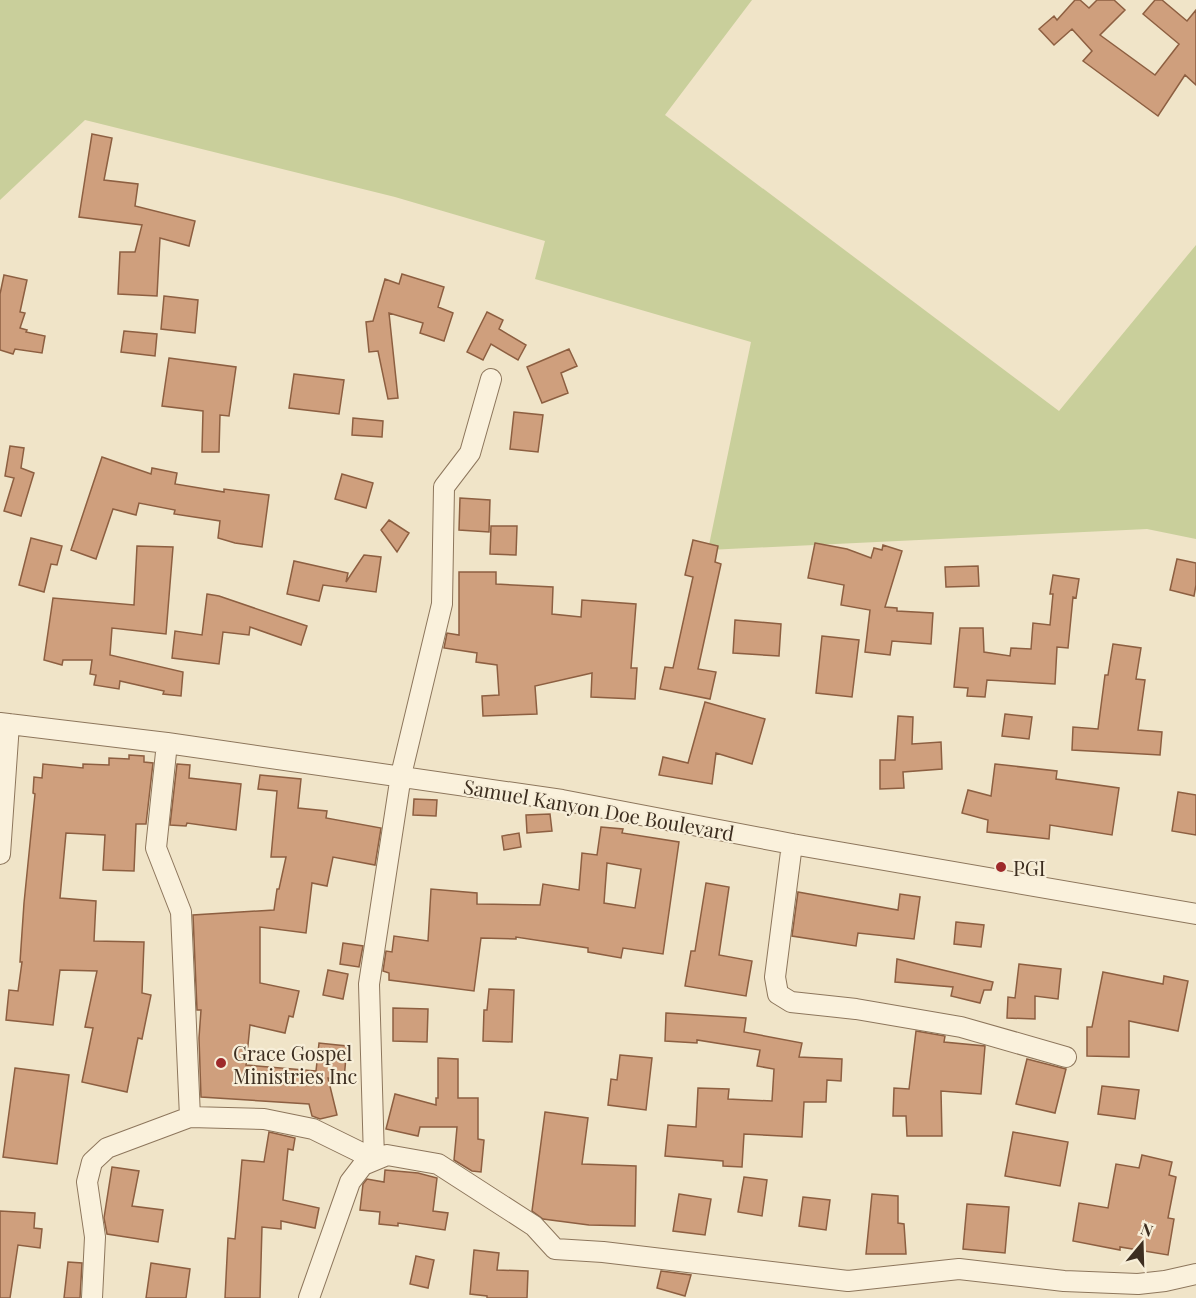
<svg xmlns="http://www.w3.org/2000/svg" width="1196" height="1298" viewBox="0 0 1196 1298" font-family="'Playfair Display',serif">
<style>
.green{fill:#c9cf9b}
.building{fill:#cf9f7d;stroke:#8d5f41;stroke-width:1.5;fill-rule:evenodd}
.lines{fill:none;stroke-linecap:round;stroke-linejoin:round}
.minor-casing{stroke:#8d765c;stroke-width:22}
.minor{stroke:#faf1dc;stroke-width:20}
.poi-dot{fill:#9e2a2b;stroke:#f7eed8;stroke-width:2}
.labels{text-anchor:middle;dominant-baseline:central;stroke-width:4.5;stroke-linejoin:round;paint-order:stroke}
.street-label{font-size:20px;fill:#3d2e20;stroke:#f7eed8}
.poi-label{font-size:20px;fill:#3d2e20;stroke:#f7eed8;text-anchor:start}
</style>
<rect width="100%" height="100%" fill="#f0e4c8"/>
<path class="green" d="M0,0h752l-87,115 394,296 137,-166v294l-49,-10 -439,21 43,-208 -216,-63 10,-38 -150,-44 -310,-77 -85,80z"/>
<path class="building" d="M1075,0h5l9,8 8,-8h17l11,10 -25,25 55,40 24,-31 -36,-30 12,-14h7l25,21 9,-11v75l-11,-10 -27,41 -75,-55 9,-10 -20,-22 -18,16 -15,-16 15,-13 3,4z
M92,134l20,4 -8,42 34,4 -3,22 60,15 -6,25 -29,-8 -3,58 -39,-2 2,-42h15l7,-27 -63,-8z
M402,274l42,13 -6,20 15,6 -9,28 -24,-8 3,-10 -34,-10 9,85 -10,1 -10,-48 -9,1 -3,-30 7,-1 12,-42 14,5z
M4,275l23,5 -7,32 5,1 -5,15 7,2 -1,2 19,4 -3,17 -27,-4 -2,5 -13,-4v-56z
M164,296l34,4 -3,33 -34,-4z
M487,312l16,8 -4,9 27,16 -8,15 -27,-16 -8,16 -16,-8z
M124,331l33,3 -2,22 -34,-4z
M569,349l8,17 -16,7 7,20 -26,10 -15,-36z
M169,358l67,9 -7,49 -9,-1 -1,37h-17l1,-41 -41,-5z
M294,374l50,6 -5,34 -50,-6z
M514,412l29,3 -5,37 -28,-3z
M353,418l30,3 -1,16 -30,-2z
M10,446l14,2 -3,20 13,5 -13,43 -17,-5 10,-33 -9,-2z
M102,457l49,17 1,-6 25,5 -2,11 49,8v-3l45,6 -7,52 -27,-4 -17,-5 2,-17 -46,-7 1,-4 -36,-7 -3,12 -23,-6 -17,50 -25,-9z
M342,474l31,9 -7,25 -31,-9z
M460,498l30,2 -1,32 -30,-2z
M389,520l20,13 -12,19 -16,-22z
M491,526h26l-1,29 -26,-1z
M31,538l31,8 -5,19 -6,-1 -7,28 -25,-7z
M693,540l25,6 -3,16 6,2 -23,105 18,3 -6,27 -50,-10 5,-22 8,1 20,-91 -8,-2z
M815,543l32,6 24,9 3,-10 8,2 1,-5 19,6 -17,56 12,1v3l36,2 -2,31 -39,-3 -2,14 -25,-3 5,-42 -29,-5 3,-20 -36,-7z
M137,546l36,1 -7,87 -54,-6 -2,27 73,17 -2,24 -18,-2 1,-3 -44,-10 -1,8 -25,-4 2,-10 -6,-1 2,-14h-29l-1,5 -18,-5 9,-62 81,7z
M364,555l17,2 -5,35 -53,-7 -4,16 -32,-7 7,-33 54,12 -2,9z
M1177,559l19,4v22l-2,11 -24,-6z
M978,566l1,20 -33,1 -1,-20z
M459,572h37v12l57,3 -1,27 29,3 1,-17 54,4 -5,64h6l-2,31 -44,-2 1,-24 -57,13 2,28 -54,2 -1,-20 17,-1 -2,-30 -21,-3 1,-9 -33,-5 3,-15 12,2z
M1053,575l26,4 -3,19 -3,-1 -5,51 -11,-1 -2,37 -68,-4 -2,17 -18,-1 1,-8 -14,-1 6,-59h23l1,24 26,4 1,-8 20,1 2,-26 17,2 3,-31h-3z
M207,594l12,2 88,30 -6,19 -51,-18 -1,8 -26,-3 -4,32 -47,-6 3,-27 27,4z
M735,620l46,4 -2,32 -46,-3z
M822,636l37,4 -7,57 -36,-4z
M1113,644l28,4 -5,31 9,1 -7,50 24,2 -2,23 -88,-5 1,-23 25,2 7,-54h3z
M705,702l60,17 -13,45 -36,-11 -4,31 -53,-9 4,-18 25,6z
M1005,714l27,3 -3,22 -27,-3z
M898,716l15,1 -1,27 29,-2 1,27 -39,3 1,16 -24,1v-29h15z
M129,755l15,1v6l9,1 -7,61h-10l-2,47 -31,-1 2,-35 -39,-2 -6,65 36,3 -2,40 50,1 -2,51 9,2 -9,44 -4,-1 -11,54 -45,-10 11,-54 -8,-1 12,-56 -37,-1 -7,55 -47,-5 3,-30 9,1 4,-29h-2l4,-59 11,-109 -2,-1 1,-16 8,1 1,-14 40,4v-4l26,1v-7l20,1z
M177,764l13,1 -1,13 52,6 -5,46 -49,-7 -1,3 -16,-1z
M995,764l62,7 -1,8 63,9 -7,47 -62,-10 -1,14 -62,-7 1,-12 -26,-7 6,-23 23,6z
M260,775l41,4 -3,29 29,3 -1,7 55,10 -6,37 -42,-8 -6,29 -15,-3 -6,50 -46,-6v56l39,8 -6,26 -4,-1 -4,17 -35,-8 -4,40 70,6 3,-28 28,3 -3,33 -16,-1 9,37 -17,4 -8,-3 -3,-12 -108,-7 -2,-59 2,-28h-4l-4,-95 81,-5 3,-21h2l7,-32h-15l6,-66 -19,-2z
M1178,792l18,3v40l-24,-4z
M414,799l23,1 -1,16 -23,-1z
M550,814l2,17 -25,2 -1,-18z
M601,827l22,2 -1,4 57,9 -16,112 -40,-6 -2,10 -33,-6v-4l-72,-11v2l-35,-1 -7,53 -85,-11v-7l-6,-2 3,-20 6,1 2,-16 34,5 3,-52 46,4v11l63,1 3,-21 36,6 3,-37 15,2zM607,863l34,6 -6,39 -31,-5z
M519,833l2,14 -17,3 -2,-14z
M706,883l23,4 -10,68 33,6 -6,35 -61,-10 6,-35h4z
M798,892l100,18 2,-16 20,3 -6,42 -56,-6 -2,13 -64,-10z
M956,922l28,3 -3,22 -27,-3z
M343,943l20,3 -4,21 -19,-3z
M897,959l96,23 -2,8h-7l-4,13 -29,-7 2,-9 -58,-5z
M1019,964l42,5 -3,30 -23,-3v23l-28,-1 1,-21 7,1z
M328,970l20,4 -5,25 -20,-4z
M1103,972l60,12 1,-8 24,5 -10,50 -49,-10v36l-42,-1v-29h5z
M489,989l25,1 -2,52 -29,-1 1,-31h3z
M393,1008l35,1 -1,33 -34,-1z
M666,1013l80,5 -2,14 58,11 -3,14 43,2 -1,22 -14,-1 -1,22h-22l-2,35 -58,-3 -2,33 -19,-1v-5l-58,-5 3,-31 28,2 2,-39 31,1 -1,10 44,2 2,-32 -17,-3 3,-16 -63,-10v3l-32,-2z
M916,1031l29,5 -1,6 41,4 -4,48 -40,-3 1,45h-35l-1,-20h-13l1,-28 15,1z
M620,1055l32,3 -6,52 -38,-5 3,-26 6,1z
M438,1058l20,1v39h20v41l6,1 -3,32 -9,-1 -18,-11 3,-33h-37l-2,9 -32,-7 9,-35 41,11v-7h2z
M1027,1059l39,10 -11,44 -39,-9z
M15,1068l54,7 -12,89 -54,-7z
M1102,1086l37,4 -4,29 -37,-5z
M545,1112l43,6 -6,46 54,2 -1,60 -46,-1 -46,-6 -11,-8z
M269,1132l26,6 -2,12 -5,-1 -5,51 36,8 -4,20 -34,-7v8l-19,-2 -2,71h-35l3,-60 7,1 7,-79 22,2z
M1013,1132l55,10 -8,44 -55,-10z
M1142,1155l30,7 -3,13 7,2 -8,41 6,1 -6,36 -48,-8v3l-47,-9 6,-38 29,5 8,-44 23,4z
M112,1167l27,4 -7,35 31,4 -5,32 -51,-8 -3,-16z
M385,1170l33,3 19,5 -4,33 15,2 -3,17 -47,-7v3l-19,-2 1,-12 -20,-2 3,-26 4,-5 17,3z
M744,1177l23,3 -5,36 -24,-4z
M679,1194l32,5 -6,36 -32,-4z
M872,1194l26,2v27l6,1 2,30h-40z
M803,1197l27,3 -4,30 -27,-4z
M967,1204l42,3 -4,46 -42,-4z
M0,1211l35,2 -1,15 8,1 -2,19 -22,-3 -8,53h-10z
M474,1250l25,3 -2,17 31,1 -1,27h-40v-2l-17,-2z
M416,1256l18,4 -6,28 -18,-4z
M68,1262l14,1 -2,35h-16z
M151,1263l39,6 -4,29h-40z
M661,1271l30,4 -6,21 -28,-8z"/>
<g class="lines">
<g class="minor-casing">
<path id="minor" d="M0,723l167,20 395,57 230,44 404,70
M167,743l-11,105 25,64 9,205 74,2 49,10 61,30 -5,-175 32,-209 41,-171 2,-117 26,-34 21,-74
M792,844l-17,133 3,17 13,8 65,7 105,18 105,30
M0,854l9,-130
M92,1298l3,-61 -8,-55 5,-20 15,-14 83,-31
M309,1298l41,-116 13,-17 24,-10 51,9 96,62 21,23 48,3 245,29 111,-12 105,12 74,3 27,-3 31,-7"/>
</g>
<use href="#minor" class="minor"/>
</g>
<g class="poi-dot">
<circle cx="1001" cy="867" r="6"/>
<circle cx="221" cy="1063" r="6"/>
</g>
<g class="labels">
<g class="street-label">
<text transform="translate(599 809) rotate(10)">Samuel Kanyon Doe Boulevard</text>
</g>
<g class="poi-label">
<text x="1013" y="867">PGI</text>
<text x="233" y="1052">Grace Gospel<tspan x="233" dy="23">Ministries Inc</tspan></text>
</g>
</g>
<g transform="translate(1142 1244) rotate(19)" stroke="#f7eed8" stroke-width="4.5" paint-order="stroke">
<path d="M0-4.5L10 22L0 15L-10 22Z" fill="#3d2e20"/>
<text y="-9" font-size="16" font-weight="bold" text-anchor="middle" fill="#3d2e20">N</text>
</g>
</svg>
